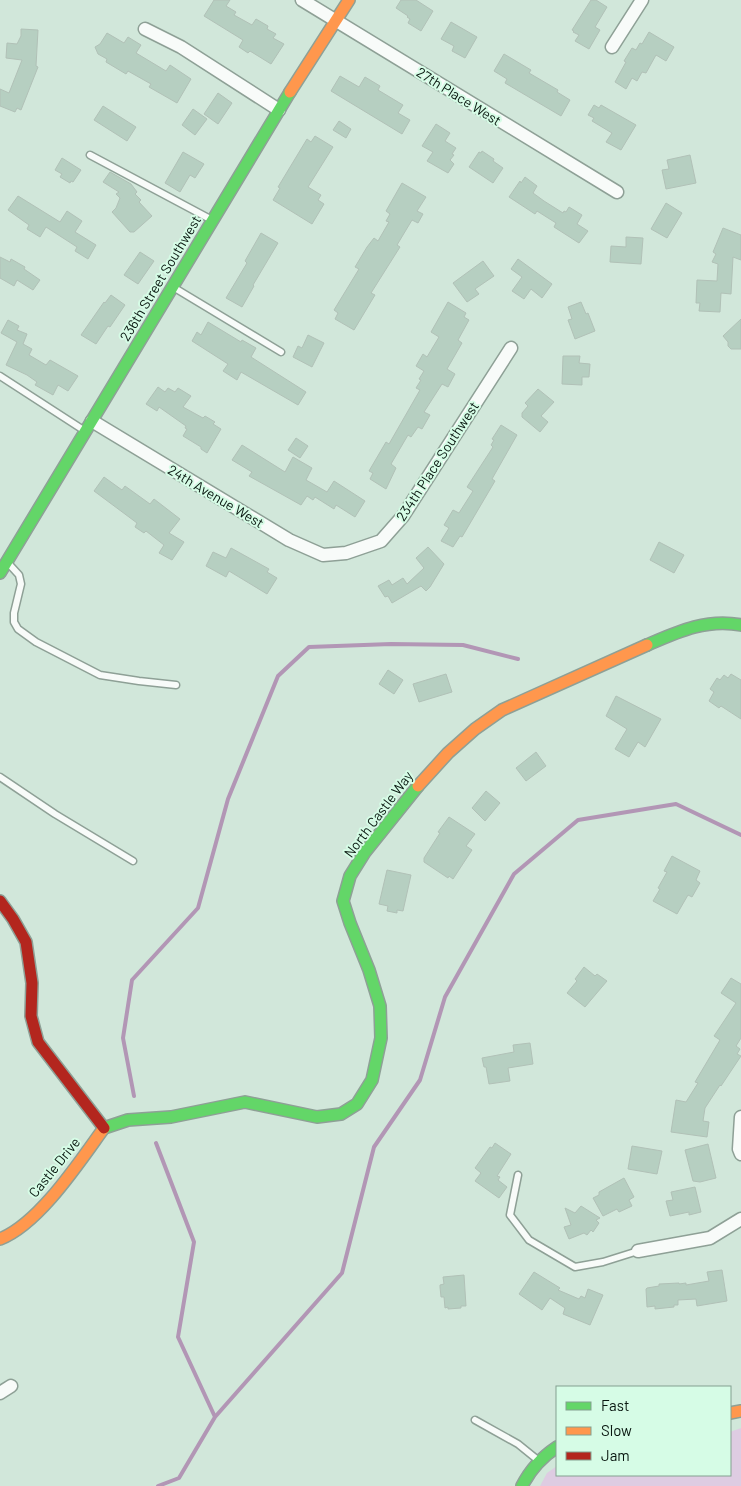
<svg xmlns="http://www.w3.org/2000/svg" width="741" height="1486" viewBox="0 0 741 1486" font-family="Barlow,sans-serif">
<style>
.green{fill:#decce2}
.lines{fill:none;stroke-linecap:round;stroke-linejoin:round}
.stream{stroke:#b296b5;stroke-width:4}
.building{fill:#b6cfc1;stroke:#b1c1b7}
.lane-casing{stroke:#8ea096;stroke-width:9}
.street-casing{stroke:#8ea096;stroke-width:15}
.fast-casing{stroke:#8ea096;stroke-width:14}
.slow-casing{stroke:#8ea096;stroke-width:14}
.jam-casing{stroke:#8ea096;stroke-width:14}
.lane{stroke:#f8fbf9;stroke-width:6}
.street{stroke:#f8fbf9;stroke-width:12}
.fast{stroke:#63d668;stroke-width:11}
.slow{stroke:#ff974d;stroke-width:11}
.jam{stroke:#b3261e;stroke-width:11}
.labels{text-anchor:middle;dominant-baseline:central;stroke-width:4;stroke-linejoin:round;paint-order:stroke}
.street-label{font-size:14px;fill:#08160f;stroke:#d6fce6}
</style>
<rect width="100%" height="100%" fill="#d1e7da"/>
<path class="green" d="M741,1428v58h-201l7,-13 10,-7v9h173v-43z"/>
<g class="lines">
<path class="stream" d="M134,1096l-11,-58 9,-58 66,-72 30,-109 50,-123 31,-29 82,-3 72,1 55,14
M156,1143l38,99 -16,95 37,80 -36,61 -21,8
M215,1417l127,-144 32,-126 46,-67 25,-83 69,-123 64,-54 98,-16 65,31"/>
</g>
<path class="building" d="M214,0h16l-4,6 10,6 -2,3 18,10 4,-6 12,7 -1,3 9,5 -3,4 11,6 -13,20 -21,-13 -2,2 -9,-6 4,-7 -39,-24z
M401,0h15l17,11 -12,20 -13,-8 2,-4 -3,-2 1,-1 -12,-8z
M591,0h5l11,7 -12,20 5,3 -11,19 -14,-8 4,-6 -6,-3 1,-1 -2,-1z
M451,22l26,15 -12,21 -13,-7 2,-5 -13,-7z
M21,29l17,1 -2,36 2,1 -17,43 -4,-2 -2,4 -15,-6v-17l9,4 13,-33 -16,-2 1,-15 10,1 4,-8z
M649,32l25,15 -8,14 -10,-6 -10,18 -4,-1 -5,9 -5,-3 -6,11 -11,-7 11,-20 -2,-1 8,-13 4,2 4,-7 2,1z
M107,33l17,10 4,-6 13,8 -5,8 30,18 4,-6 21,14 -14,24 -28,-16 2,-3 -23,-13 -2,3 -20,-12 1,-3 -9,-5 -3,-7 5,-3z
M504,54l27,16 -2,3 29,17 -1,2 13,8 -9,16 -56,-33 2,-4 -13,-8z
M340,76l19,11 6,-10 15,9 -2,4 25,15 -5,8 12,7 -8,14 -71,-43z
M218,93l14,10 -14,21 -14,-10z
M594,105l5,3 2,-3 35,20 -15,25 -15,-8 6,-9 -20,-12 2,-3 -6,-3z
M103,106l33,21 -9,14 -33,-21z
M193,109l14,10 -12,16 -13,-10z
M339,121l12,8 -5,9 -13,-8z
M436,124l14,9 -5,8 11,7 -4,6 2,1 -4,5 4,4 -6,9 -21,-12 6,-9 -11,-6z
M315,136l18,11 -25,40 13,8 -3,5 6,4 -12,20 -39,-24 7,-12 -2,-1 29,-48 4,3z
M482,151l12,8 -1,2 10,7 -10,15 -24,-16 10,-15 2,1z
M183,152l21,12 -9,14 -5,-3 -10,17 -15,-9z
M690,155l6,28 -30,6 -4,-19 7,-1 -2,-9z
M62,158l19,12 -8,12 -2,-1 -1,2 -10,-6 2,-3 -7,-4z
M110,172l21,12 6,8 -2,2 6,6 -2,2 13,14 -18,16h-4l-18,-20 4,-4 4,-10 -4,-4 3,-2 -16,-10z
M525,177l12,9 -4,7 11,8 19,12 1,-2 2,1 3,-5 13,8 -5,9 11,7 -9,12 -25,-16 2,-4 -19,-12 -2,3 -26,-17 11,-16 1,2z
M402,183l24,14 -9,14 6,3 -5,9 -6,-3 -15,25 3,2 -29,46 4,2 -21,35 -19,-11 3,-6 -4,-3 25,-41 -4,-2 12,-20 7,-9 4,3 11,-19 -3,-1 4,-7 -4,-3z
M18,196l42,26 7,-11 15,10 -7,11 21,13 -8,14 -13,-8 2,-4 -31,-20 -6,10 -13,-8 2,-4 -21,-15z
M666,203l16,10 -15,25 -16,-9z
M723,228l18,7v25l-8,-3 -2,37 -10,-1 -1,19 -21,-1 1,-8h-4l1,-23 20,1 1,-17 -6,-2 4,-8 -3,-2z
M261,233l17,10 -25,42 1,1 -12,21 -16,-9 21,-35 -2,-2z
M626,237l17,1 -2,26 -31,-2 1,-16 15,1z
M140,252l14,9 -16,23 -14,-9z
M0,257l10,5 1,-3 14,8 -1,2 16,11 -7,10 -16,-10 -3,6 -14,-8z
M518,259l34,25 -10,14 -11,-9 -7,10 -12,-8 10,-14 -11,-8z
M483,261l11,15 -19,13 4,5 -12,8 -14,-19z
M111,295l14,10 -15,22 -2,-1 -12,18 -15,-9 23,-33 1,1z
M448,302l18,11 -2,4 5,3 -11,20 4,3 -15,26 8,5 -7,13 -6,-3 -18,28 6,3 -8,14 -4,-2 -7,10 -3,-2 -17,29 5,4 -10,21 -16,-10 3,-6 -4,-2 17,-29 3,2 31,-54 -4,-2 5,-8 -2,-1 5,-8 -8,-5 7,-12 4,3 12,-20 -8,-5z
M581,302l5,12 2,-1 7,18 -20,8 -7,-19 4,-1 -4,-12z
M741,319v30h-10l-3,-3v-4l-5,-6z
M8,320l11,6 -2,4 10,4 -4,10 9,5 -3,6 17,10 4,-5 28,16 -10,15 -10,-6 -5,10 -18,-10 2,-3 -10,-7 -21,-10 11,-23 -16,-9z
M208,322l33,20 1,-2 14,8 -5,9 55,35 -8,13 -57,-33 -4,8 -14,-9 5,-7 -36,-23 5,-9 4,3z
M308,335l16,8 -12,24 -19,-10 5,-11 4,2z
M563,356h17l-1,7 11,1 -1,13h-7v8l-20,-1z
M158,387l7,5 3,-4 7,4 3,-4 13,8 -8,11 20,11 2,-2 10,6 -2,2 8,5 -14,24 -6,-4v-2l-18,-11 4,-7 -2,-1 1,-2 -27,-19 -2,4 -11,-7z
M538,389l16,13 -13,14 7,6 -8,10 -18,-15v-4l6,-7 -3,-3z
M501,425l16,10 -25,44 3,2 -33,56 -2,-1 -7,11 -12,-6 8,-13 -5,-3 9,-15 6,3 14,-22 -6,-4 26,-40 -2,-2 3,-5 -2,-1z
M296,438l12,8 -8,12 -12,-8z
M242,445l43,27 8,-15 19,11 -6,12 21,12 7,-11 31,20 -10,16 -19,-12 -2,4 -19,-12 -2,3 -6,-4 -6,9 -52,-29 3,-4 -20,-12z
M104,477l18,13 3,-4 25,18 4,-5 26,20 -11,14 15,9 -12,18 -13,-7 5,-8 -18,-14 -2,2 -9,-6 2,-4 -43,-32z
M659,542l25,13 -10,18 -24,-13z
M428,547l16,17 -14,23 -4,4 -5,-5 -29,17 -4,-7 -3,1 -7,-11 11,-6 3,5 11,-7 4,6 17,-16 -8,-10z
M231,548l38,21 -2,3 10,6 -10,16 -38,-23 -3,6 -20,-11 7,-14 13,6z
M388,670l15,10 -9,14 -15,-10z
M446,674l6,18 -33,10 -6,-18z
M731,674l10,6v39l-20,-13 -2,2 -10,-7 5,-9 -4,-3 7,-11 3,2 4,-5 4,3z
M616,696l45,23 -16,28 -7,-5 -9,15 -14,-8 12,-20 -21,-13z
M536,752l10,14 -20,15 -10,-13z
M486,791l14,12 -15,18 -13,-13z
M449,817l26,17 -9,12 6,4 -19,29 -4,-3 -1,2 -24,-16v-4l16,-25 -2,-1z
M672,856l28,15 -4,9 4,3 -8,14 -4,-2 -11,19 -24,-13 7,-12 -2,-1 9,-16 -3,-1z
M387,870l24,5 -8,36 -6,-1v3l-10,-2 1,-5 -9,-2z
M584,967l11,9 2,-2 10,7 -22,26 -18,-14 10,-12 -2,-2z
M731,978l10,6v54l-5,8 4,3 -3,5 4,2 -20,30 -1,-1 -15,23 -2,13 6,1 -2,15 -36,-5 5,-32 10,2 12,-19 -3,-1 25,-42 -6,-4 22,-33 -15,-10z
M530,1043l3,21 -25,4 2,13 -21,3 -3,-17h-2l-2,-9 32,-6 -1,-7z
M495,1143l16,11 -14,22 3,1 -2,3 9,7 -8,11 -24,-17 6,-8 -6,-5 15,-21 2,1z
M708,1144l8,34 -16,4 -7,-1 -8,-31z
M632,1146l30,5 -5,23 -29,-5z
M624,1178l10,19 -5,3 3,6 -13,6 -2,-3 -14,7 -10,-18 6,-3v-3z
M695,1187l6,25 -12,3v-3l-19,4 -4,-15 7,-1 -2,-8z
M581,1206l19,12 -4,2 3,3 -6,9 -2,-2 -4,5 -3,-2 -15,6 -5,-12 7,-2 -6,-17 10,5z
M722,1270l5,31 -30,5 -1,-7 -18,1v5h-4v2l-19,2v-3l-8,1 -1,-18 1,-1 12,-2v-2l20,-1v1l7,-1v2l23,-4 -2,-9z
M534,1272l26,16 -2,2 21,9 2,-3 4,2 3,-9 15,6 -13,30 -27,-11 2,-6 -15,-10 -8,12 -23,-16z
M464,1275l2,31h-5v2l-13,1v-2l-3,1 -1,-11h-3l-1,-10v-2l4,-1 -1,-7z"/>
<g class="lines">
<g class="lane-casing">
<path id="lane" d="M90,155l122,65
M173,287l108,65
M0,376l85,55
M8,563l11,12 2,9 -7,29v9l4,7 18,13 64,33 39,6 37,4
M0,777l55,37 78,47
M518,1175l-8,40 19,25 46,27 28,-5 35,-11
M475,1420l43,24 21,17"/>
</g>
<g class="street-casing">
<path id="street" d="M302,0l315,192
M145,29l36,18 98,63
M612,47l30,-47
M92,421l197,119 34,15 23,-2 35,-12 22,-25 108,-168
M741,1117l-2,32 2,5
M638,1251l72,-13 31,-19
M0,1393l11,-7"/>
</g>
<g class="fast-casing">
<path id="fast" d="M0,573l290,-481
M647,645c30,-13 60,-27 94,-20
M104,1128l24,-8 43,-3 74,-15 72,15 24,-3 16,-10 15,-24 9,-42 -1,-32 -11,-36 -19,-47 -7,-22 7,-25 15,-24 53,-66
M522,1486c8,-16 20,-29 35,-39"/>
</g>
<g class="slow-casing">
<path id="slow" d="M290,92l59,-92
M418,786l30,-33 27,-24 27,-19 145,-65
M0,1239c39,-15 80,-78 104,-111
M730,1413l11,-2"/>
</g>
<g class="jam-casing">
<path id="jam" d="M0,901l13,18 13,23 6,41 -1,33 7,26 66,86"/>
</g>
<use href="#lane" class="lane"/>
<use href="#street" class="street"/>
<use href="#fast" class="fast"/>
<use href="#slow" class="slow"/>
<use href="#jam" class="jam"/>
</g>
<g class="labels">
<g class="street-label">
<text transform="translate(459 96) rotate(32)">27th Place West</text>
<text transform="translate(160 278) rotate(-59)">236th Street Southwest</text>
<text transform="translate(437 461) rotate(-57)">234th Place Southwest</text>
<text transform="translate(216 496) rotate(31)">24th Avenue West</text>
<text transform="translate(378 814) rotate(-53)">North Castle Way</text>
<text transform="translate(54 1167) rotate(-51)">Castle Drive</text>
</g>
</g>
<rect x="556" y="1386" width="175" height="90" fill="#d6fce6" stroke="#84a090"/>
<rect x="566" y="1402" width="25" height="8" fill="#63d668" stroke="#84a090"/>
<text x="601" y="1411" font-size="15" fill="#08160f">Fast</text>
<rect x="566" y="1427" width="25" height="8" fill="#ff974d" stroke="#84a090"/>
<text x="601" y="1436" font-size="15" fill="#08160f">Slow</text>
<rect x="566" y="1452" width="25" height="8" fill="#b3261e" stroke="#84a090"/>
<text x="601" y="1461" font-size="15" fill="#08160f">Jam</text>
</svg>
